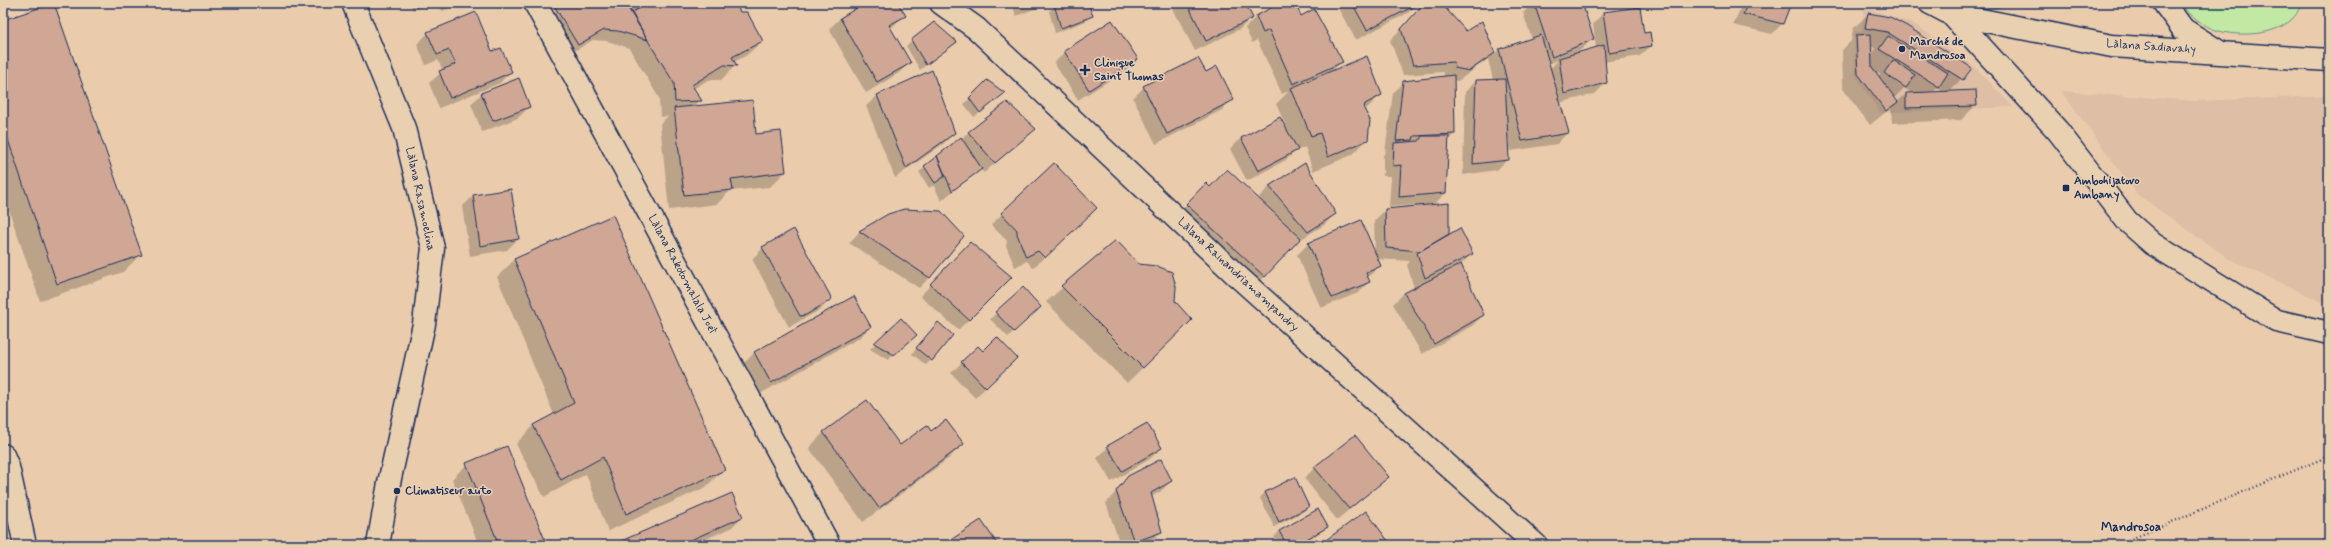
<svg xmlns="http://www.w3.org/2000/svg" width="2332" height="548" viewBox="0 0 2332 548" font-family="Mynerve,sans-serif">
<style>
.built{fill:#debea5}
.green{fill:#c2e9a4;stroke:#6e8c81}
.shadow{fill:#0003;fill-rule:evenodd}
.building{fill:#d0a794;stroke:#1b2f5e}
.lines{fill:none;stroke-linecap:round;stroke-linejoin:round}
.minor-casing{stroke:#1b2f5e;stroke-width:25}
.major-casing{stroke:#1b2f5e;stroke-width:25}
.path{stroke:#1b2f5e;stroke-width:2.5;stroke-dasharray:1 3;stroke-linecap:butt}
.minor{stroke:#e9d0b1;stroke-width:22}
.major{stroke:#e9d0b1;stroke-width:22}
.poi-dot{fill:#1b2f5e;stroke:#e9d0b1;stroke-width:1.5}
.labels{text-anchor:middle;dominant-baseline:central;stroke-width:3;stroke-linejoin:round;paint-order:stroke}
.poi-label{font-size:12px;font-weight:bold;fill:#1b2f5e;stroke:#e9d0b1;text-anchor:start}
.street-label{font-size:12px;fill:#1b2f5e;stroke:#e9d0b1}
.neighbourhood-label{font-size:13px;font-weight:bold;fill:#1b2f5e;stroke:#e9d0b1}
</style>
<rect width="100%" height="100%" fill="#eaccad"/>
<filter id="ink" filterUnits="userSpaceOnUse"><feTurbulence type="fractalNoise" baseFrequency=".025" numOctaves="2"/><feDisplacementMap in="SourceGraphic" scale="8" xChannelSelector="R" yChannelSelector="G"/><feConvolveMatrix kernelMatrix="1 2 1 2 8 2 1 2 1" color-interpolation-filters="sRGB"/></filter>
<g filter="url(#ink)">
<path class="built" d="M1864,7l52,18 58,41 39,41 -133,6 -25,-38 -1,-43 8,-1z
M2061,91l134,10 134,-5v209l-100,-46 -91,-64z"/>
<path class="green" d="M1930,3h94l-73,11z
M2179,3h122c-7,32 -57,35 -82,28 -16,-4 -29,-17 -40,-28z"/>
<path class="shadow" d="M410,3h20l-17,7z
M439,3h25l-22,8z
M564,3h170l28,38 -15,14 -13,7 2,3 -15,15h-13l-15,9 7,11 -6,7 61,28 30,37 -15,15 -40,4 -13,13 -48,6 -9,-86 8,-8 -8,1 -1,-19 -30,-50 -22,-7 -14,-1 -27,16 -21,-37z
M867,3h30l7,13 -14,13 19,34 -10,10 -33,20 -37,-64 11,-11z
M1012,3h39l-35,13z
M1060,3h29l-2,1 4,11 -5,6 -31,12 -6,-22z
M1178,3h66l7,15 -11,11 -45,22 -22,-42z
M1282,3h12l6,14 41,45 -10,10 50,23 -17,16 3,29 -15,15 -39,16 -8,-24 -9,4 -10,9 -39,21 -17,-32 11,-11 44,-14 -9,-20 13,-13 -7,3 -25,-54 -5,3 -7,-15 11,-11z
M1335,3h84l-11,10 -52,27z
M1426,3h13l27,29 15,-10 14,32 4,-5 33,-10 -9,-26 10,-10h48l12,35 -11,11 -10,7 24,-7 -3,-25 10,-11 40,21 8,12 -11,10 -36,6 2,21 -11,11 -36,9 8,30 -10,11 -46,7 -3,-14v22l-11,11 -34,5 2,-83 11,-11 17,-1 -5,-21 -30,22 -5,-1 1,54 -6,6 -2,53 -13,12 15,-1v31l23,19 -10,11 22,50 -11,11 -50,28 -29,-50 11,-11 10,-5 -7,-23 3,-4 -33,-2 3,7 -13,12 2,4 -11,11 -37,15 -24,-53 11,-11 53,-23 14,33 -1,-33 11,-11 29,-3v-2l-25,2 2,-31h-8v-21l4,-4 -2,1 8,-59 11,-11 40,-5 -1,-5 -40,3 -13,-35zM1558,60l-8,9 -2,-5z
M1733,3h57l-7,20 -11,11 -39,-9 7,-16 -8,-4z
M55,4l85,251 -17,17 -83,29 -37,-108v-172z
M1868,14l102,54 -20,24 26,13 -15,15 -69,3 -1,-15 -21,17 -27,-36 -1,-39 9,-9 2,-12zM1871,46l5,3 -5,6zM1873,70l7,4 -2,2zM1904,88l8,5 -6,1 -9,8 -3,-4zM1937,88l7,4 -12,1z
M1112,22l24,37 -10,11 -48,30 -24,-37 11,-11z
M934,24l21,18 -35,28 -14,-24z
M428,33l64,20 18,19 -10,11 -61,25 -10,-25 14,-12 -5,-11 -12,5 -9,-21z
M988,81l10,17 -24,19 -10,-13z
M1144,87l89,12 -11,11 -66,34 -23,-46z
M482,93l47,14 -11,11 -36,14 -11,-28z
M877,96l77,37 -11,11 -48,34 -29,-72z
M1034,129l-50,44 -4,-4 -39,32 -7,-16 -5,3 -10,-16 50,-40z
M1206,185l3,3 53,15 -3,-6 11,-11 65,28 -11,11 -26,16 -48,51 -78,-73z
M510,190l8,49 -11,11 -37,6 -8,-49 11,-11z
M1002,214l83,5 -52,49 -6,-7 -12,6 -9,-21 1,-5 -16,-16z
M888,215l42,62 -11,11 -70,-45 10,-11z
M612,217l112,252 -18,18 -98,44 -22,-57 -42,23 -28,-53 17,-18 21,-11 -57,-138 17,-17z
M1116,242l75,78 -64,63 -81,-81z
M763,248l68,51 -11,11 -31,17 -37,-68z
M960,255l51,22 -53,53 -38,-34z
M1023,288l11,24 -26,25 -18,-18z
M853,297l17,30 -11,11 -99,56 -17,-30 11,-11z
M901,319l9,21 -22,20 -18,-11z
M932,329l-1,31 -5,5 -14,-11z
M978,347l27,22 -30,29 -24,-25z
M867,402l33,44 31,-14 32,12 -15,15 -85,63 -54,-74 14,-15z
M1108,447l53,1 -11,11 -39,23 -14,-24z
M467,464l79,81h-67l-27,-66z
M1315,468l72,9 -50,43 -33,-42z
M1129,477l42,4 -11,11 -9,5 10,35 -11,10 -7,3h-23l-14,-42z
M1294,478l14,29 -5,5 -29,15 -14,-29 5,-6z
M1317,510l10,17 -6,5 -22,13h-21l-4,-8 5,-5z
M742,517l-11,11 -39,17h-74l3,-3z"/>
<path class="building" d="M54,3l88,252 -85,29 -54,-159v-105z
M562,3h64l22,37 -30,-9 -14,-1 -26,15 -23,-38z
M626,3h22l-17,10z
M648,3h87l5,9h7l16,29 -31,16 5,9 -13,-1 -32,20 10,16 -27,1 -1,-19 -43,-70z
M865,3h33l8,13 -17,9 22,38 -34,19 -37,-64z
M1057,3h31l5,13 -32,12 -7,-24z
M1187,3h58l8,15 -47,23z
M1280,3h15l6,13 13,-7 29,53 -50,22 -24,-54 -6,3 -7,-17z
M1352,3h68l-53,27z
M1424,3h17l25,28 16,-10 13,32 -26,18 -14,-3 -1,-6 -41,3 -12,-36z
M1534,3h48l12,36 -42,18z
M1748,3h43l-8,21 -40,-10z
M1640,7l4,26 6,-1 2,14 -43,7 -6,-41z
M476,12l16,39 9,-3 11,24 -62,26 -11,-27 17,-7 -7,-14 -12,5 -10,-23z
M1868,13l22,4 17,9 65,42 -9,12 -76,-48 -22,-4z
M1112,20l26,39 -49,31 -25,-39z
M934,22l23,20 -31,23 -15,-25z
M1871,34l1,33 26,35 -12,9 -28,-37 -2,-39z
M1541,35l28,98 -47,8 -23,-92z
M1888,36l60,37 -9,14 -60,-38z
M1604,45l3,38 -43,11 -5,-36z
M1367,56l15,39 -17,9 -1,5 6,11 -2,20 -40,17 -8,-24 -9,3 -20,-48z
M1198,58l8,14 11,-6 17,34 -67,34 -24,-48z
M1893,60l22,15 -9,13 -22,-15z
M932,70l23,63 -49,35 -29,-73z
M1454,75l1,59 -41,2 -1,4 -17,1 7,-60z
M519,78l11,29 -37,14 -12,-28z
M1505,79l4,81 -36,4 3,-84z
M987,80l18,13 -25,20 -11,-15z
M1976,90l1,16 -71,2v-15z
M753,100l3,34 25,-3 5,41 -55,7 2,11 -49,5 -10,-87z
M1007,102l29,27 -41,34 -27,-31z
M1280,117l18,33 -40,21 -17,-33z
M1422,136h27l-3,57 -47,4 2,-32 -8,1 1,-23 25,-2z
M961,137l21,32 -30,22 -15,-35z
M937,156l8,20 -10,7 -11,-17z
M1054,163l43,45 -52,50 -7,-7 -12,6 -9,-23v-4l-16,-17z
M1305,163l31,51 -28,18 -39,-46z
M1227,169l74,69 -36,39 -79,-73 20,-21 4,4z
M511,189l8,50 -39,7 -7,-51z
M1449,203v31l-29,17 -34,-3 -1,-39z
M904,209l37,2 23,25 -34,42 -71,-47 29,-17z
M613,215l112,255 -99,44 -23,-57 -42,23 -28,-55 41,-22 -60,-144z
M1361,220l20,46 -15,7 4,9 -38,16 -24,-55z
M1460,228l13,26 -48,24 -8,-25z
M794,229l38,70 -26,16 -6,1 -38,-69z
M1116,240l23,24 18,2 15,6 4,15 -1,14 17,19 -49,48 -82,-82z
M970,242l42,35 -43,43 -39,-36z
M1461,264l23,51 -50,29 -30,-51z
M1023,287l18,20 -27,25 -19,-20z
M854,296l17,31 -100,56 -17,-31z
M901,318l16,17 -23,20 -20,-12z
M938,322l15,13 -21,26 -16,-13z
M997,337l20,21 -31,30 -25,-26 17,-16 5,5z
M867,400l33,45 27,-20 4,6 15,-11 18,24 -85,64 -56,-76z
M1147,423l15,25 -40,23 -15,-25z
M1355,435l34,42 -40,32 -35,-42z
M507,446l40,99h-48l-33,-82z
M1161,459l11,22 -21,12 11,39 -28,10 -18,-51 12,-15z
M1295,477l14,30 -30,15 -14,-30z
M732,493l11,24 -64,28h-56l-2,-4z
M1318,509l10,18 -32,18h-9l-8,-14z
M1366,511l25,34h-72z
M981,520l17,25h-55z"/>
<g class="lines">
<g class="minor-casing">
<path id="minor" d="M353,3l51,125 29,120 -9,76 -35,159 -11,62
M535,3l294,542
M941,3l36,26 257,244 302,272
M1951,14l107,117 69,90 26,23 124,77 52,12
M3,455l5,12 17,78"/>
</g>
<g class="major-casing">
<path id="major" d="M1930,3l21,11 161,32 217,14
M2164,3l19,26 35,22"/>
</g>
<path class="path" d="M2117,545l212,-89"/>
<use href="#minor" class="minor"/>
<use href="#major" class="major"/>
</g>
</g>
<g class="poi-dot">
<circle cx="1902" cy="49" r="4"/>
<path d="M1083 64h4v4h4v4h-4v4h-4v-4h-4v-4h4z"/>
<rect x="2062" y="184" width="8" height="8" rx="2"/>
<circle cx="397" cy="491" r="4"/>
</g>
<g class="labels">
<g class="poi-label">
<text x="1910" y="42">Marché de<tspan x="1910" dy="14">Mandrosoa</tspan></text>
<text x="1094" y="63">Clinique<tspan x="1094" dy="14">Saint Thomas</tspan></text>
<text x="2074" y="181">Ambohijatovo<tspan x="2074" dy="14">Ambany</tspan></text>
<text x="405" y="491">Climatiseur auto</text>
</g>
<g class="street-label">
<text transform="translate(2151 47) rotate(4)">Làlana Sadiavahy</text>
<text transform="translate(420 199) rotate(78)">Làlana Rasamoelina</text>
<text transform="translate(682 274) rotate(62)">Làlana Rakotomalala Joël</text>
<text transform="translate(1238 275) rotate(43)">Làlana Rainandriamampandry</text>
</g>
<g class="neighbourhood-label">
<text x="2131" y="527">Mandrosoa</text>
</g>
</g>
<rect width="2332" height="548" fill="none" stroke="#e9d0b1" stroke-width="16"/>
<rect x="8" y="8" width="2316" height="532" fill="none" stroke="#1b2f5e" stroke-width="1.5" filter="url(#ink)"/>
</svg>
